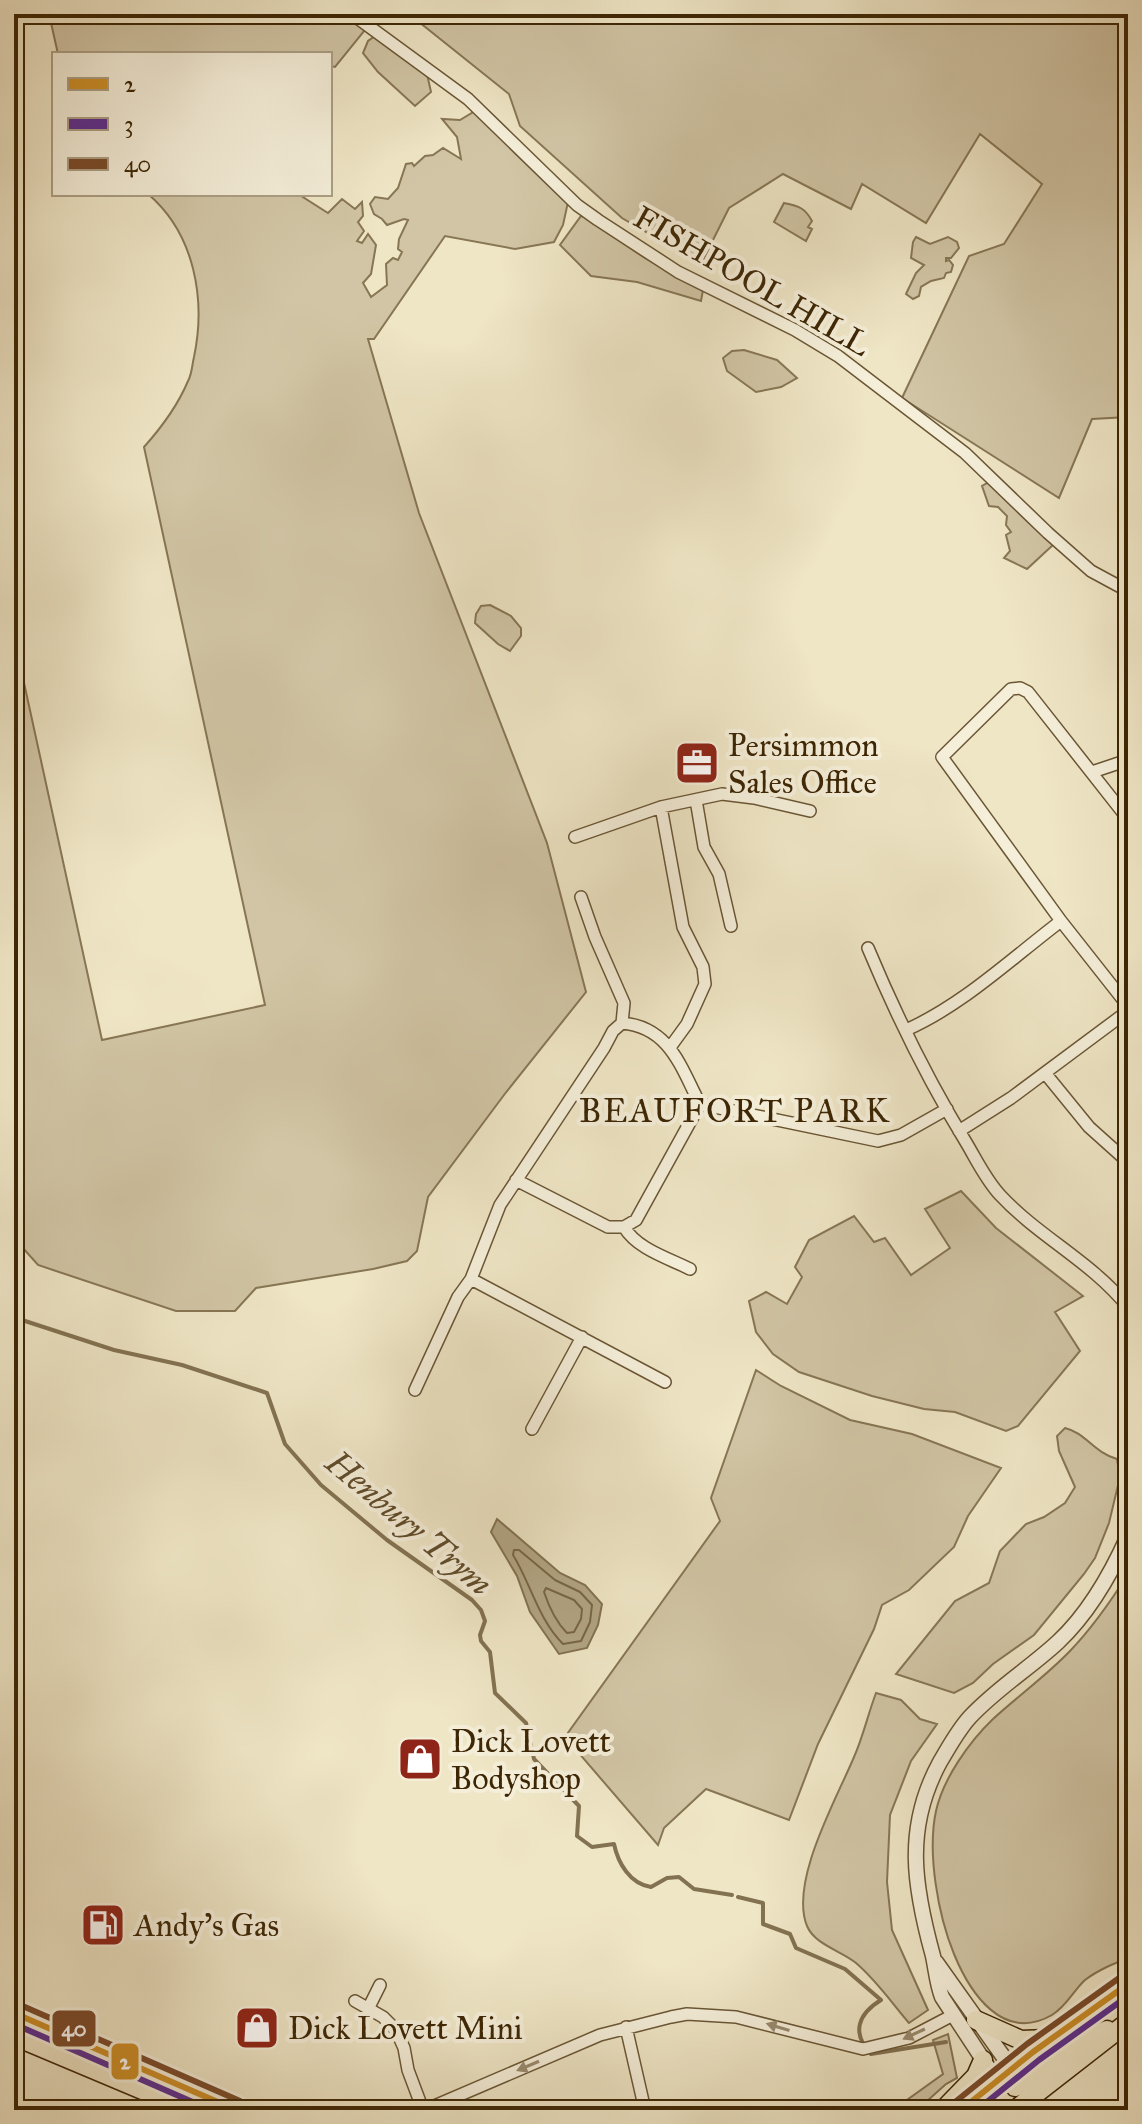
<svg xmlns="http://www.w3.org/2000/svg" width="1142" height="2124" viewBox="0 0 1142 2124" font-family="'IM FELL Great Primer',serif">
<style>
.green{fill:#d1c5a5;stroke:#877654;stroke-width:2}
.water{fill:#b2a584;stroke:#837251;stroke-width:2}
.lines{fill:none;stroke-linecap:round;stroke-linejoin:round}
.shore{stroke:#786644;stroke-width:2}
.stream{stroke:#837251;stroke-width:4}
.minor-casing{stroke:#6a5634;stroke-width:14}
.tertiary-casing{stroke:#6a5634;stroke-width:17}
.primary-casing{stroke:#3d2604;stroke-width:21}
.minor{stroke:#f5efda;stroke-width:11}
.tertiary{stroke:#f5efda;stroke-width:14}
.primary{stroke:#efe6c6;stroke-width:18}
.bus-1-casing{stroke:#f5efda;stroke-width:12}
.bus-2-casing{stroke:#f5efda;stroke-width:12}
.bus-3-casing{stroke:#f5efda;stroke-width:12}
.bus-1{stroke:#cc8e27;stroke-width:6}
.bus-2{stroke:#5b2e91;stroke-width:6}
.bus-3{stroke:#7a4b2a;stroke-width:6}
.oneway{fill:#998a6f}
.labels{text-anchor:middle;dominant-baseline:central;stroke-width:8;stroke-linejoin:round;paint-order:stroke}
.street-label{font-size:32px;fill:#3d2604;stroke:#f5efda}
.poi-label{font-size:32px;fill:#3d2604;stroke:#f5efda;text-anchor:start}
.neighbourhood-label{font-size:34px;letter-spacing:2px;fill:#3d2604;stroke:#f5efda}
.water-label{font-size:34px;font-style:italic;fill:#604c2a;stroke:#f5efda}
.line-badge{stroke:#f5efda;stroke-width:3}
.badge-label{font-size:22px;text-anchor:middle;font-weight:bold;fill:#fff}
</style>
<rect width="100%" height="100%" fill="#efe6c6"/>
<filter id="stains"><feTurbulence type="fractalNoise" baseFrequency=".0025" numOctaves="4"/><feColorMatrix values="0 0 0 0 .2 0 0 0 0 .09 0 0 0 0 .02 0 0 0 .5 -.17"/></filter>
<radialGradient id="worn" r=".72"><stop offset=".6" stop-color="#630" stop-opacity="0"/><stop offset="1" stop-color="#630" stop-opacity=".3"/></radialGradient>
<path class="green" d="M49,14h296l20,16 -30,37 -5,-1v-12h-272z
M409,14h719v403l-36,2 -33,79 -157,-100 67,-142 35,-12 38,-60 -62,-50 -54,89 -64,-39 -11,25 -68,-35 -54,34 -28,56 -79,-46 -102,-92 -11,-32z
M375,36l52,38 4,18 -16,14 -37,-34 -15,-19 5,-12z
M475,111l93,91 -5,23 -9,17 -39,7 -70,-13 -71,103h-6l51,174 128,330 39,149 -82,103 -76,102 -11,54 -10,10 -34,8 -117,19 -21,23h-59l-138,-46 -24,-27v-601l88,403 163,-35 -121,-558c17,-19 34,-42 44,-66 4,-7 4,-16 6,-24 12,-57 1,-123 -46,-163h150l30,19 14,-14 13,10 7,-7 1,14 -5,6 6,9 -7,10 5,2 6,-9 8,11 -5,29 -8,9 8,14 16,-12 -1,-21 7,-6 5,2 4,-8 -4,-3 1,-10 9,-19 -4,-1 -17,6 -5,-6 -8,-5 -4,-10 5,-7 13,2 10,-11 8,-24 6,-1 2,3 11,-10 8,-1 10,-7 18,11 -4,-22 -15,-18 18,1z
M784,203c15,3 21,5 28,18l-4,6 4,2 -6,12 -32,-19z
M581,216l4,1 60,41 58,32 -2,11 -64,-19 -46,-6 -31,-31z
M916,237l14,7 18,-7 9,5 2,6 -8,10h-5v3l3,-1 4,5 -2,7 -5,1 -2,5 -13,3 -10,6 -2,9 -6,3 -7,-5 10,-21 8,-8 -13,-7 2,-16z
M744,350l33,10 20,18 -16,9 -25,5 -29,-21 -4,-13 9,-7z
M989,482l65,62 -27,25 -23,-11 6,-7 -4,-16 5,-3 -5,-7 1,-9 -9,-9 -9,-1 -7,-20z
M490,605l21,11 10,12v8l-11,15 -12,-7 -23,-21 1,-9 5,-8z
M961,1191l35,37 87,68 -28,16 25,39 -62,75 -12,5 -51,-19 -31,-3 -52,-13 -73,-24 -26,-18 -17,-22 -7,-31 17,-9 21,12 15,-27 -7,-10 14,-27 45,-24 20,26 11,-4 26,37 39,-27 -25,-39z
M756,1370l25,16 69,34 62,14 89,34 -33,48 -14,31 -45,43 -27,15 -8,24 -56,115 -29,76 -83,-31 -42,39 -6,17 -93,-108 155,-216 -9,-23z
M1065,1428c21,5 28,24 52,31l3,18 -11,46 -14,35 -11,16 -50,61 -41,29 -20,19 -19,10 -58,-19 59,-73 34,-18 11,-32 26,-27 18,-7 21,-14 10,-16 -16,-36 -2,-15z
M1128,1574v384c-15,6 -30,12 -43,22 -12,11 -18,26 -33,35 -49,28 -82,-22 -98,-61 -16,-39 -27,-101 -18,-143 7,-32 33,-69 57,-92 25,-23 53,-43 77,-68 22,-23 41,-50 58,-77z
M876,1693l25,7 19,19 17,5 -26,37 -21,54 -3,67 5,48 36,80 -19,13c-17,-20 -33,-43 -53,-60 -14,-12 -41,-18 -49,-37 -18,-44 30,-128 47,-169 9,-20 14,-43 22,-64z
M948,2034l9,44 -11,6 -29,26h-24l50,-36 -10,-34z"/>
<path class="water" d="M497,1519l63,54 25,12 17,19 -4,21 -11,23 -28,6 -29,-42 -13,-36 -26,-44z"/>
<g class="lines">
<path class="shore" d="M514,1550h5l36,30 25,12 12,13 -2,17 -9,19 -18,3c-25,-25 -32,-60 -50,-89z
M546,1588l28,12 8,9 -1,10 -7,13 -7,1c-12,-12 -18,-26 -23,-41z"/>
<path class="stream" d="M14,1312l8,8 92,30 68,15 85,28 18,51 36,41 66,55 85,60 9,10 4,11 -5,14 1,6 9,11 5,41 31,30 8,36 45,47 -2,30 15,11 22,-3c4,19 16,40 37,43l16,-9 12,-1 15,12 38,6
M738,1897l25,6v21l27,10 6,14 49,21 36,31c-23,14 -30,33 -10,54l75,-12"/>
<g class="minor-casing">
<path id="minor" d="M352,14l116,85 109,106 21,15 80,52 117,58 43,26 127,97 83,80 43,38 37,20
M1127,572l1,1
M1092,772l36,-12
M696,800l8,47 15,27 12,52
M661,807l22,120 20,40 2,17 -18,40 -16,22
M1128,819l-100,-127 -8,-4 -9,1 -69,68 119,164 67,85
M575,837l86,-30 61,-13 32,4 56,13
M581,897l14,40 29,66 -2,20
M868,948c28,67 61,134 99,196 10,17 19,36 33,51 39,42 92,67 128,112
M906,1030c57,-25 106,-72 155,-109
M1045,1073l44,54 39,35
M700,1104l178,37 23,-6 46,-26
M959,1131l52,-33 117,-87
M516,1180l92,47h16l12,-7 64,-116
M624,1227c13,22 44,31 66,42
M471,1279l194,103
M415,1390l43,-93 13,-18 29,-74 104,-157 9,-17 9,-8c48,4 59,45 78,81
M532,1429l50,-92
M355,2001l28,16 13,13 8,18 4,22 15,40
M368,2009l12,-24
M626,2027l19,83
M425,2110l175,-75 71,-18 16,-3 49,3 127,32 46,-11 44,-23"/>
</g>
<g class="tertiary-casing">
<path id="tertiary" d="M936,1962l69,97 6,19
M1004,2083l-7,-2 -55,-84c-5,-13 -6,-27 -9,-41 -19,-69 -29,-128 7,-194 9,-15 18,-32 30,-45 27,-29 60,-49 88,-75 31,-29 53,-68 70,-106"/>
</g>
<g class="primary-casing">
<path id="primary" d="M14,2013l222,97
M976,2020l45,20 28,-1
M14,2036l176,74
M1015,2087l63,-44 29,-13
M943,2110l33,-34 7,-16
M961,2110l72,-58 95,-68
M1015,2110l113,-88"/>
</g>
<use href="#minor" class="minor"/>
<use href="#tertiary" class="tertiary"/>
<use href="#primary" class="primary"/>
<g class="bus-1-casing">
<path id="bus-1" d="M14,2013l222,97
M961,2110l72,-58 95,-68"/>
</g>
<g class="bus-2-casing">
<path id="bus-2" d="M14,2024l197,86
M977,2110l62,-50 89,-64"/>
</g>
<g class="bus-3-casing">
<path id="bus-3" d="M18,2004l222,97
M955,2102l72,-58 95,-68"/>
</g>
<use href="#bus-1" class="bus-1"/>
<use href="#bus-2" class="bus-2"/>
<use href="#bus-3" class="bus-3"/>
</g>
<defs><path id="oneway-solid" d="M-6-.8H1V-3.2L6.5 0L1 3.2V.8H-6Z" transform="scale(2)"/></defs>
<g class="oneway">
<use href="#oneway-solid" transform="translate(778 2027) rotate(-163)"/>
<use href="#oneway-solid" transform="translate(914 2034) rotate(155)"/>
<use href="#oneway-solid" transform="translate(528 2066) rotate(157)"/>
</g>
<defs>
<g id="office-square" transform="scale(2.3)"><rect x="-9" y="-9" width="18" height="18" rx="4" fill="#8f2418" stroke="#f5efda"/><path d="M-6-3h4V-5.5h4V-3h4V5H-6ZM-1-4.5V-3h2v-1.5ZM-6 0V1H6V0Z" fill="#fff"/></g>
<g id="shop-square" transform="scale(2.3)"><rect x="-9" y="-9" width="18" height="18" rx="4" fill="#8f2418" stroke="#f5efda"/><path d="M-5-2.5h2.3a2.7 3.5 0 0 1 5.4 0H5L5.5 6h-11ZM-1.5-2.5h3a1.5 2.3 0 0 0-3 0Z" fill="#fff"/></g>
<g id="fuel-square" transform="scale(2.3)"><rect x="-9" y="-9" width="18" height="18" rx="4" fill="#8f2418" stroke="#f5efda"/><path d="M-5.5-6h7V0h2V4h1.3V-2.5L3-4.5l.8-.8L6-3V5H2.5V1h-1V6h-7ZM-4.2-4.7v3.2H.2V-4.7Z" fill="#fff"/></g>
</defs>
<g fill-rule="evenodd">
<use href="#office-square" x="697" y="763"/>
<use href="#shop-square" x="420" y="1759"/>
<use href="#fuel-square" x="103" y="1925"/>
<use href="#shop-square" x="257" y="2028"/>
</g>
<g class="labels">
<g class="street-label">
<text transform="translate(752 281) rotate(30)">FISHPOOL HILL</text>
</g>
<g class="poi-label">
<text x="728" y="745">Persimmon<tspan x="728" dy="37">Sales Office</tspan></text>
<text x="451" y="1741">Dick Lovett<tspan x="451" dy="37">Bodyshop</tspan></text>
<text x="134" y="1925">Andy's Gas</text>
<text x="288" y="2028">Dick Lovett Mini</text>
</g>
<g class="neighbourhood-label">
<text x="735" y="1110">BEAUFORT PARK</text>
</g>
<g class="water-label">
<text transform="translate(409 1523) rotate(40)">Henbury Trym</text>
</g>
</g>
<g class="line-badge">
<rect x="51" y="2009" width="46" height="39" rx="8" fill="#7a4b2a"/>
<rect x="110" y="2042" width="30" height="39" rx="8" fill="#cc8e27"/>
</g>
<g class="badge-label">
<text x="74" y="2036">40</text>
<text x="125" y="2069">2</text>
</g>
<rect width="1142" height="2124" fill="none" stroke="#efe6c6" stroke-width="48"/>
<rect x="16" y="16" width="1110" height="2092" fill="none" stroke="#3d2604" stroke-width="4"/>
<rect x="24" y="24" width="1094" height="2076" fill="none" stroke="#3d2604" stroke-width="2"/>
<rect x="52" y="52" width="280" height="144" fill="#f5efda" stroke="#ab9f84" stroke-width="2"/>
<rect x="68" y="78" width="40" height="12" fill="#cc8e27" stroke="#ab9f84" stroke-width="2"/>
<text x="124" y="92" font-size="24" fill="#3d2604">2</text>
<rect x="68" y="118" width="40" height="12" fill="#5b2e91" stroke="#ab9f84" stroke-width="2"/>
<text x="124" y="132" font-size="24" fill="#3d2604">3</text>
<rect x="68" y="158" width="40" height="12" fill="#7a4b2a" stroke="#ab9f84" stroke-width="2"/>
<text x="124" y="172" font-size="24" fill="#3d2604">40</text>
<rect width="100%" height="100%" filter="url(#stains)"/>
<rect width="100%" height="100%" fill="url(#worn)"/>
</svg>
